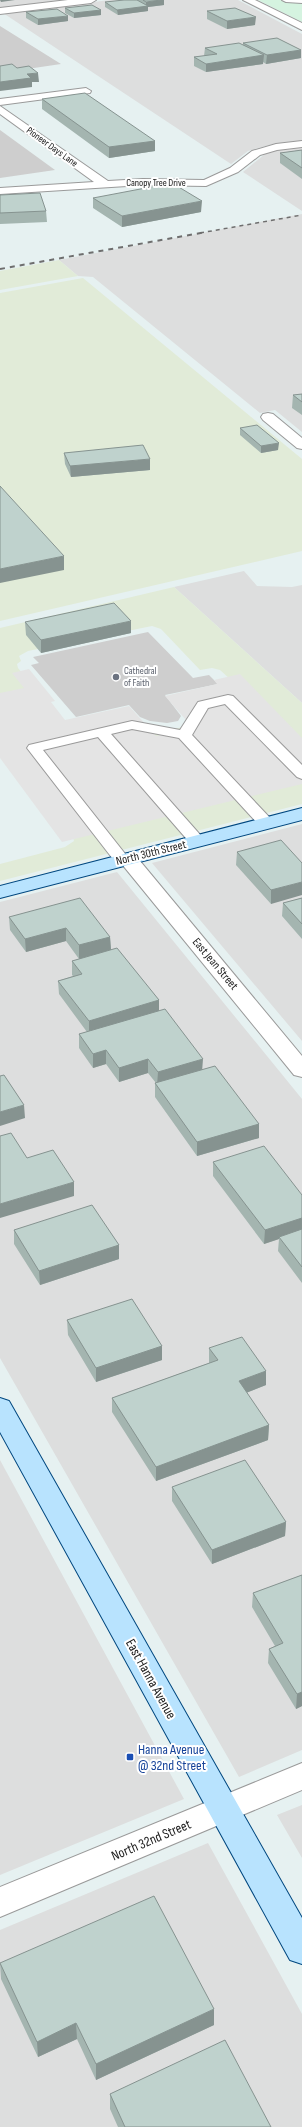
<svg xmlns="http://www.w3.org/2000/svg" width="302" height="2127" viewBox="0 0 302 2127" font-family="'Sofia Sans Condensed',sans-serif">
<style>
.residential{fill:#dddede}
.commercial{fill:#d5f3e0}
.industrial{fill:#e1ebd8;fill-rule:evenodd}
.religious{fill:#cecece}
.parking{fill:#e4e4e4}
.lines{fill:none;stroke-linecap:round;stroke-linejoin:round}
.lane-casing{stroke:#9a9a9a;stroke-width:2}
.street-casing{stroke:#9a9a9a;stroke-width:2}
.secondary-casing{stroke:#00477f;stroke-width:2}
.lane{fill:#fff;fill-rule:evenodd}
.street{fill:#fff;fill-rule:evenodd}
.secondary{fill:#b8e3fe;fill-rule:evenodd}
.rail-far1{stroke:#6e6e6e;stroke-width:1.5;stroke-dasharray:4 4;stroke-linecap:butt}
.rail{stroke:#6e6e6e;stroke-width:2;stroke-dasharray:5 5;stroke-linecap:butt}
.wall{fill:#a4b5b0}
.shaded-wall{fill:#869390}
.building{fill:#bfd2cd;stroke:#869390}
.worship-dot{fill:#6b7280;stroke:#fff;stroke-width:1.5}
.transit-dot{fill:#1a4fb4;stroke:#fff;stroke-width:1.5}
.labels{text-anchor:middle;dominant-baseline:central;stroke-width:4;stroke-linejoin:round;paint-order:stroke}
.far-street-label{font-size:10px;fill:#202020;stroke:#fff}
.far-worship-label{font-size:10px;fill:#5b616d;stroke:#fff;text-anchor:start}
.street-label{font-size:12px;fill:#202020;stroke:#fff}
.near-street-label{font-size:14px;fill:#202020;stroke:#fff}
.near-transit-label{font-size:14px;fill:#164399;stroke:#fff;text-anchor:start}
</style>
<rect width="100%" height="100%" fill="#e6f1f1"/>
<path class="residential" d="M0,0h72l-72,8z
M110,0h128l64,34v107l-29,3 -25,7 -17,13 -228,-151z
M302,147v64l-59,-39 22,-18 17,-5z
M302,214v218l-27,-22 -15,3 -167,-136 -15,-1 -19,-16z
M244,571l13,15 35,1 10,-2v118l-128,-116z
M302,824v217l-150,-178z
M117,872l185,227v651l-63,27 -239,-419v-456z
M0,1460l184,339 -184,76z
M302,1805v53l-25,-43z
M208,1843l94,171v113h-302v-197z"/>
<path class="commercial" d="M258,0h44v22z"/>
<path class="industrial" d="M59,260l19,16 -78,14v-19z
M83,278l219,181v92l-302,70v-328z
M174,587l128,116v101l-302,77v-17l65,-17 9,-6 -1,-5 -73,-92v-116zM152,626l9,3 39,41 12,-2 8,2 11,10 -47,47 -17,3 -37,-8h-70l-1,-5 -41,-49 -1,-4 4,-3 -2,-5 9,-5z"/>
<path class="religious" d="M0,26l61,38 -61,9z
M0,130l55,40 -55,8z
M148,632l45,46 16,-3 9,9 -53,11 16,21 -3,5 -11,2 -17,-2 -10,-4 -11,-12 -53,12 -45,-52 8,-2 -6,-6z"/>
<path class="parking" d="M29,669l26,32 -4,1 14,18 64,-14 27,30 37,-8 -28,-32 52,-12 -3,-4 26,-6 62,64v46l-240,58 -62,-84v-65l24,-5 -12,-15z"/>
<g class="lines">
<g class="lane-casing">
<path id="lane" d="M282,0h20v3l-16,-1z
M228,695l5,1 69,69v14l-5,-2 -72,-73 -17,4 -16,27 80,85 2,3 -2,3h-12l-81,-88 -47,-9 -21,5 92,104 2,3 -2,3h-12l-93,-107 -55,13 87,110 -2,3h-12l-89,-115 2,-3 103,-24 48,9 18,-28z"/>
</g>
<g class="street-casing">
<path id="street" d="M68,0h28l-5,3 -91,11v-6z
M243,0h12l47,23v7z
M86,88l5,3 -1,2 -90,12v-6z
M0,106l108,75 35,-2 61,1 26,-12 22,-17 24,-7 26,-3v6l-25,3 -17,5 -22,17 -32,14 -63,-1 -143,9v-6l94,-6 -94,-68z
M268,413l5,1 29,24v11l-5,-1 -34,-28 -2,-3 2,-3z
M128,853l7,2 167,201v21l-8,-2 -173,-212 -3,-4 3,-4z
M302,1763v27l-302,127v-30z"/>
</g>
<g class="secondary-casing">
<path id="secondary" d="M302,808v12l-302,78v-12z
M0,1398l9,3 293,517v46l-12,-4 -290,-528z"/>
</g>
<use href="#lane" class="lane"/>
<use href="#street" class="street"/>
<use href="#secondary" class="secondary"/>
<path class="rail-far1" d="M200,233l102,-18"/>
<path class="rail" d="M0,269l206,-37"/>
</g>
<path class="wall" d="M124,0h40v5l-16,2v4l-30,4 -13,-8v-5z
M65,8l36,2v5l-27,3 -9,-5z
M207,11l48,14 -28,4 -20,-10z
M26,12l42,9 -30,4 -12,-7z
M243,43l58,7v8l-35,6 -3,-2v2l-57,8 -12,-6v-9l10,-1 1,-8 38,-3z
M42,99l113,42v10l-46,7 -67,-49z
M302,150v29l-22,-16v-10z
M0,195l46,16 1,11 -47,2z
M93,198l108,14 -79,15 -29,-19z
M302,394v21l-10,-7 1,-13z
M240,428l38,22 -17,3 -21,-18z
M64,453l86,17 -79,7 -6,-13z
M25,622l106,11 -90,20 -15,-18z
M237,852l65,11 -31,41 -35,-39z
M302,898v41l-20,-23 1,-13z
M9,917l101,20 1,13 48,50v11l43,59 57,54v14l-62,18 -42,-59v-14h1l-8,-10 -29,9 -13,-18 -13,4 -14,-20v-14l8,-2 -28,-38 -1,-13 15,-5 -1,-1v-14l38,-11 -31,9 -13,-18 -40,11 -16,-22z
M213,1162l89,33v88l-24,-32 1,-12 -15,5 -51,-68z
M14,1230l105,15v14l-79,26 -26,-41z
M67,1320l95,26v14l-66,22 -28,-47z
M209,1348l57,23v14l-20,8 23,32 -1,15 -112,41 -44,-69v-14l97,-35z
M172,1487l114,35 -1,14 -73,28 -40,-63z
M302,1575v131l-6,3 -28,-46 1,-14 6,-3 -23,-39 1,-14z
M0,1963l214,62 -118,55 -19,-41 -39,18 -37,-78z
M110,2094l161,33h-153l-8,-18z"/>
<path class="shaded-wall" d="M0,0h15l-14,2z
M161,0h3v5l-16,2v4l-30,4 -1,-5 29,-4v-4z
M101,10v5l-27,3v-5z
M68,16v5l-30,4v-6z
M256,17l-1,8 -28,4v-8z
M301,50v8l-35,6 1,-9z
M264,55l-1,9 -57,8v-8z
M38,73l1,9h-7v5l-32,4v-9l27,-8z
M155,141v10l-46,7v-11z
M202,201l-1,11 -79,15v-11z
M279,443l-1,7 -17,3v-7z
M150,459v11l-79,7 -1,-11z
M64,556v14l-64,13v-14z
M131,621v12l-90,20v-13z
M302,882v13l-31,9v-14z
M66,928v13l-40,11 -1,-13z
M110,937l1,13 -32,9v-14z
M159,1000v13l-70,21v-13z
M106,1050v14l-13,4v-14z
M148,1059v14l-29,9v-14z
M203,1059l-1,13 -45,14 1,-14z
M24,1105l1,13 -25,8v-14z
M259,1124v14l-62,18v-14z
M74,1182v14l-74,22v-14z
M302,1218v13l-23,6v2l-15,5 1,-14z
M119,1245v14l-79,26 -1,-14z
M162,1346v14l-66,22v-14z
M266,1371v14l-28,11 1,-15z
M269,1425l-1,15 -112,41v-14z
M286,1522l-1,14 -73,28v-14z
M302,1692v14l-6,3 1,-15z
M214,2009v16l-118,55v-16z
M76,2023l1,16 -39,18 -1,-15z"/>
<path class="building" d="M124,0h13l11,6 -31,4 -12,-8z
M143,0h18l-15,2z
M92,5l9,5 -27,3 -9,-5z
M235,8l21,9 -29,4 -20,-10z
M57,9l11,7 -30,3 -12,-7z
M277,38l24,12 -34,5 -24,-12z
M239,43l25,12 -58,9 -12,-7 23,-3 -12,-6z
M12,64l5,4 12,-2 9,7 -11,1 4,4 -31,4v-16z
M85,93l70,48 -46,6 -67,-48z
M302,150v18l-22,-15z
M172,183l30,18 -80,15 -29,-18z
M40,193l6,18 -46,2v-18z
M302,394v8l-9,-7z
M257,425l22,18 -18,3 -21,-18z
M143,445l7,14 -80,7 -6,-13z
M0,486l64,70 -64,13z
M114,603l17,18 -90,19 -16,-18z
M281,840l21,23v19l-31,8 -34,-38z
M80,898l30,39 -31,8 -13,-17 -41,11 -16,-22z
M302,898v26l-19,-21z
M117,948l42,52 -70,21 -31,-40 24,-7 -10,-13z
M165,1009l38,50 -45,13 -10,-13 -29,9 -13,-18 -13,4 -14,-20z
M215,1066l44,58 -62,18 -42,-59z
M4,1075l20,30 -24,7v-36z
M11,1133l16,25 26,-8 21,32 -74,22v-68z
M264,1146l38,49v23l-37,12 -52,-68z
M92,1205l27,40 -80,26 -25,-41z
M302,1229v38l-23,-30z
M132,1299l30,47 -66,22 -29,-48z
M242,1337l24,34 -27,10 30,44 -113,42 -44,-69 106,-38 -9,-12z
M245,1460l41,62 -74,28 -40,-63z
M302,1575v117l-5,2 -28,-45 14,-6 -30,-50z
M154,1896l60,113 -118,55 -20,-41 -39,19 -37,-79z
M225,2040l46,87h-146l-15,-33z"/>
<circle class="worship-dot" cx="116" cy="677" r="4"/>
<rect class="transit-dot" x="126" y="1753" width="8" height="8" rx="2"/>
<g class="labels">
<g class="far-street-label">
<text transform="translate(52 147) rotate(36)">Pioneer Days Lane</text>
<text x="156" y="183">Canopy Tree Drive</text>
</g>
<g class="far-worship-label">
<text x="124" y="671">Cathedral<tspan x="124" dy="12">of Faith</tspan></text>
</g>
<g class="street-label">
<text transform="translate(151 853) rotate(-14)">North 30th Street</text>
<text transform="translate(215 964) rotate(50)">East Jean Street</text>
</g>
<g class="near-street-label">
<text transform="translate(151 1679) rotate(61)">East Hanna Avenue</text>
<text transform="translate(151 1840) rotate(-23)">North 32nd Street</text>
</g>
<g class="near-transit-label">
<text x="138" y="1749">Hanna Avenue<tspan x="138" dy="16">@ 32nd Street</tspan></text>
</g>
</g>
</svg>
